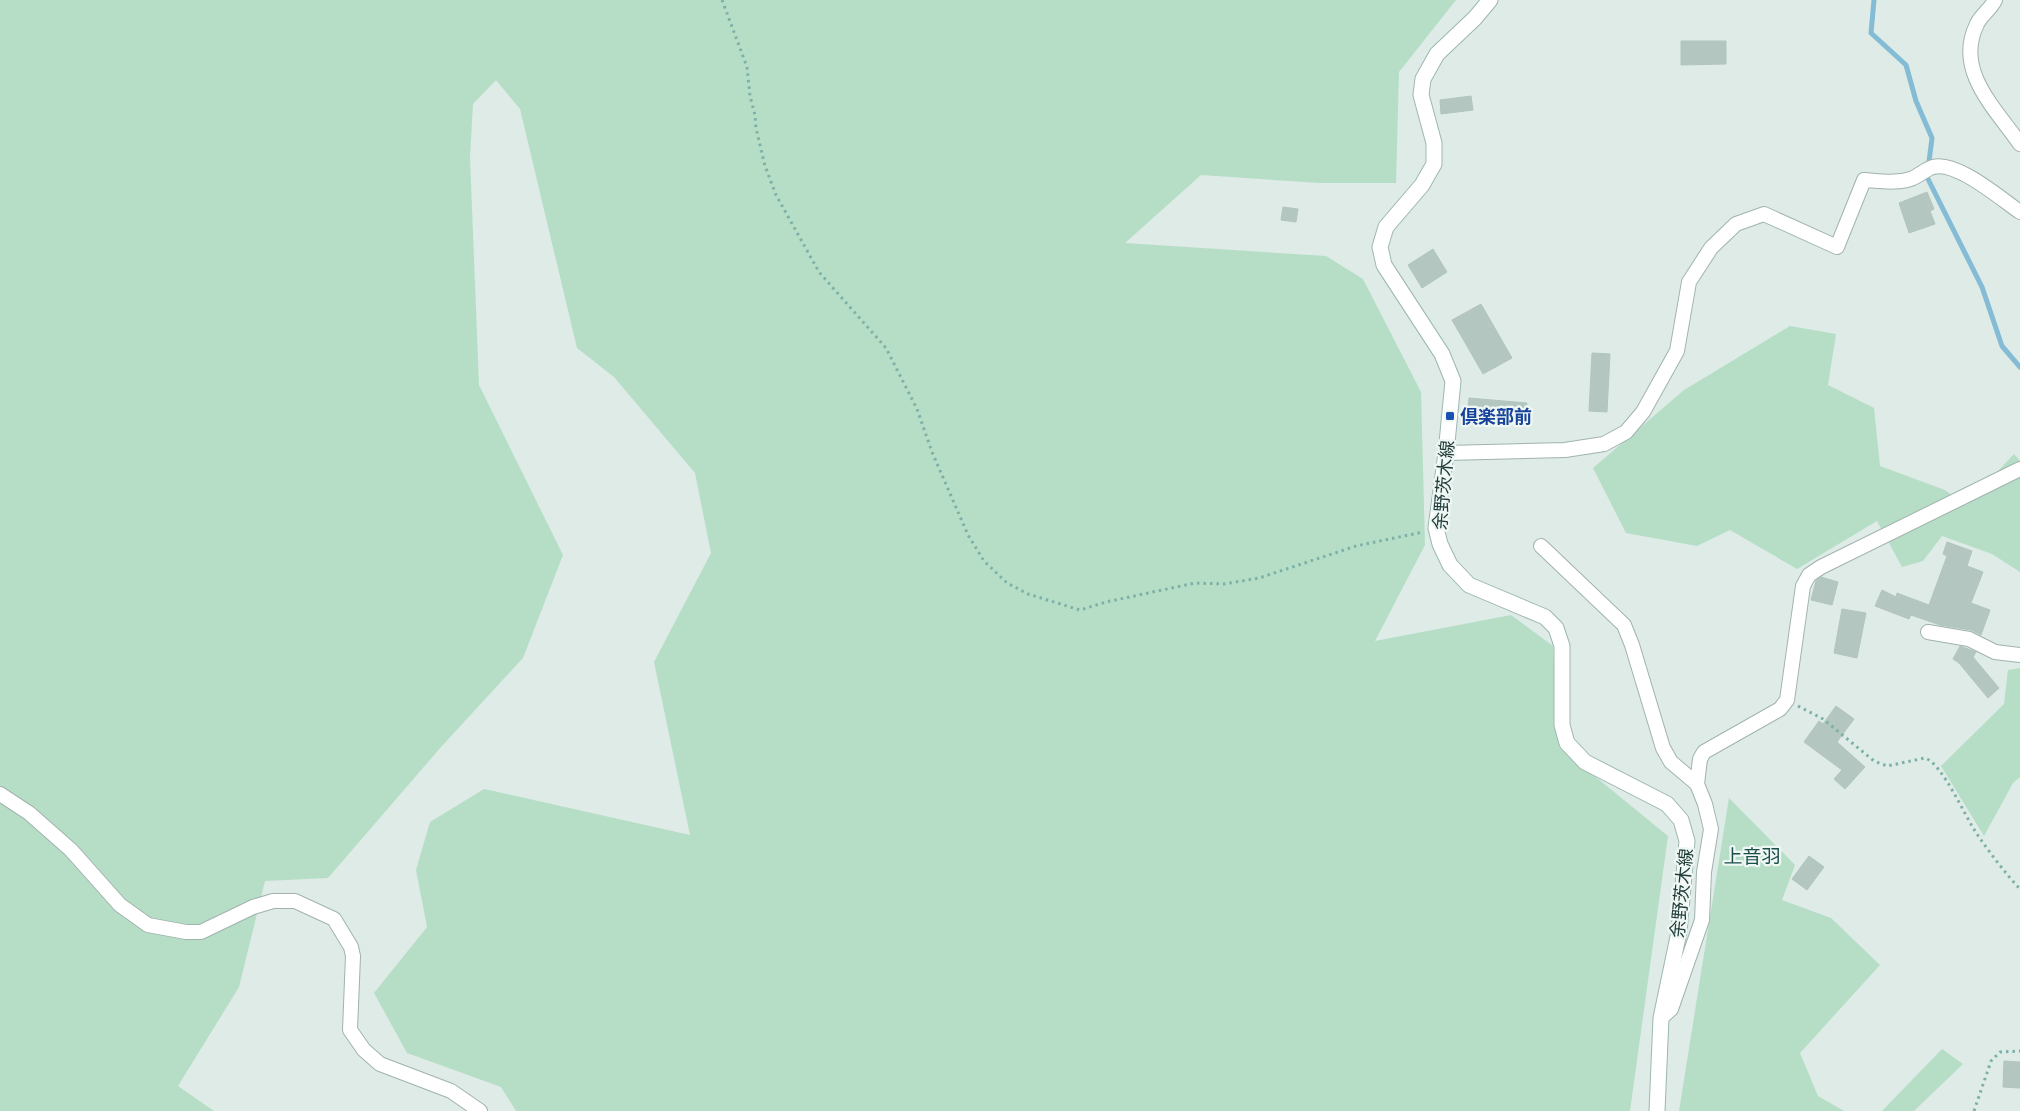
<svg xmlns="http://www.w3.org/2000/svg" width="2020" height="1111" viewBox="0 0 2020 1111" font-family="'Noto Sans','Noto Sans JP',sans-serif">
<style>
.green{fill:#b6dec6}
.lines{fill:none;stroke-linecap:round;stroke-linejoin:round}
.stream{stroke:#83bcd4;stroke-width:5}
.building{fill:#b4c6c0;stroke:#b1c5bf}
.street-casing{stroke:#a1b3af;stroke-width:16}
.secondary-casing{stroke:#9db7b1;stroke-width:17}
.path{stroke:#7db0a7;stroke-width:3;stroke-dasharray:2.5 4;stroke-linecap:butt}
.street{stroke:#fff;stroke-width:14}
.secondary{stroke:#fff;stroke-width:15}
.transit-dot{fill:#1a4fb4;stroke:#eff7f4;stroke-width:2}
.labels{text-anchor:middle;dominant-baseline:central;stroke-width:4.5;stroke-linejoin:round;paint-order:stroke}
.transit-label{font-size:18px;font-weight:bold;fill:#164399;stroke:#eff7f4;text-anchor:start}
.street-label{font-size:18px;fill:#1f3b38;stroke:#eff7f4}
.neighbourhood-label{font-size:19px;fill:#1a4e49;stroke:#eff7f4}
</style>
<rect width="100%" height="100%" fill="#deebe7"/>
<path class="green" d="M0,0h1456l-57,72 -3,111h-77l-118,-8 -76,68 201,13 37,23 58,113 4,153 -50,96 136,-26 42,31 6,101 109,89 -38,275h-1114l-15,-24 -94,-34 -33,-60 53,-66 -11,-57 14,-48 54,-33 206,46 -36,-173 57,-109 -16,-80 -81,-96 -37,-29 -57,-239 -24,-29 -23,24 -3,54 9,227 84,170 -40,103 -82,89 -113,131 -63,3 -26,106 -61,99 36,25h-214z
M1790,326l46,8 -8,51 46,23 6,58 65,24 21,15 48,-51 6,7v111l-28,-18 -50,-18 -19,25 -21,6 -25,-46 -80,48 -67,-39 -33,16 -71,-13 -33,-65 91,-78z
M2020,668v109l-7,6 -29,53 -43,-70 63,-62 4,-34z
M1729,798l66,67 -13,35 49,18 49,47 -80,88 18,43 26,15h-165z
M1942,1049l21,15 -49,47h-32z"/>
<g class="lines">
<path class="stream" d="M1874,0l-3,33 35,32 10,36 16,37 -5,39 55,110 20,59 18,21"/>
</g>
<path class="building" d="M1681,41h45v23l-45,1z
M1471,96l2,14 -32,4 -1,-14z
M1927,192l7,17 -4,2 5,13 -26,9 -10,-30z
M1283,207l15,2 -2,13 -15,-2z
M1433,249l14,23 -25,16 -14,-23z
M1481,304l31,54 -29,16 -31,-54z
M1592,353l18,1 -3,58 -18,-1z
M1469,398l58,5 -2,19 -58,-4z
M1947,542l25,9 -5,15 16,6 -12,31 19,7 -9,25 -10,-5 -31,-5 -29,-10 -2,4 -34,-13 7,-16 14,7 1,-4 32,12 18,-49 -4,-2z
M1821,577l17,5 -6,23 -21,-5 5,-19z
M1842,609l24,4 -9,45 -23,-5z
M1960,646l16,6 -3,5 26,31 -11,10 -29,-35 -6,-4z
M1836,706l18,13 -17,23 28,25 -20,22 -11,-10 8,-9 -38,-28 15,-21 4,3z
M1809,856l15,11 -17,23 -15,-11z
M2004,1061l16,1v26l-17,-1z"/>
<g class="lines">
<g class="street-casing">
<path id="street" d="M1995,0c-4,9 -14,15 -18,24 -23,46 18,84 43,120
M1446,453l119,-3 39,-6 22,-12 17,-20 34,-61 12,-69 22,-34 25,-24 28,-10 73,33 27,-67c16,1 34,4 49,-2 7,-3 13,-9 20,-11 23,-7 68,32 87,45
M1541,546l83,79 8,20 31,103 8,14 26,22 8,20 6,25 -7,43 -2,48 -31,89 -10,9
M1928,632l41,7 26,13 25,3
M1697,784l3,-25 4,-7 76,-43 7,-9 16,-114 6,-11 12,-8 199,-98
M0,794l29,19 42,37 49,55 28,20 38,7h15l52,-25 20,-6h22l39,18 17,28 2,9 -3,74 14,20 16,14 71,27 29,20"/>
</g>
<g class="secondary-casing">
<path id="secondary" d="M1490,0l-15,18 -38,36 -14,25 -2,16 13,48v21l-12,21 -36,42 -6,20 4,18 58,89 11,27 -7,72 -10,75 4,16 10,21 19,20 76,32 11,11 6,18v79l5,18 18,19 82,42 14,16 6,21 -8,91 -18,86 -4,93"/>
</g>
<path class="path" d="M722,0l25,67 3,29 5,19 1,13 9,38 11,29 43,77 67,76 31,61 15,43 36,83 16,26 23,22 21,11 52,16 26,-8 89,-19 29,1 35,-6 97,-32 67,-14
M1798,706l25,13 51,42 13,5 38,-8c18,6 40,59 52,76 13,19 28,39 43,55
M1974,1111l17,-50 9,-9 20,-1"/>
<use href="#street" class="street"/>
<use href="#secondary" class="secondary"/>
</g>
<rect class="transit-dot" x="1445" y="411" width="10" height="10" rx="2.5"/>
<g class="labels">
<g class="transit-label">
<text x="1460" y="416">倶楽部前</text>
</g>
<g class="street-label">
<text transform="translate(1443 485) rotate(-85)">余野茨木線</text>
<text transform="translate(1681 893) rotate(-84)">余野茨木線</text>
</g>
<g class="neighbourhood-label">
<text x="1752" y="856">上音羽</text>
</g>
</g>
</svg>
